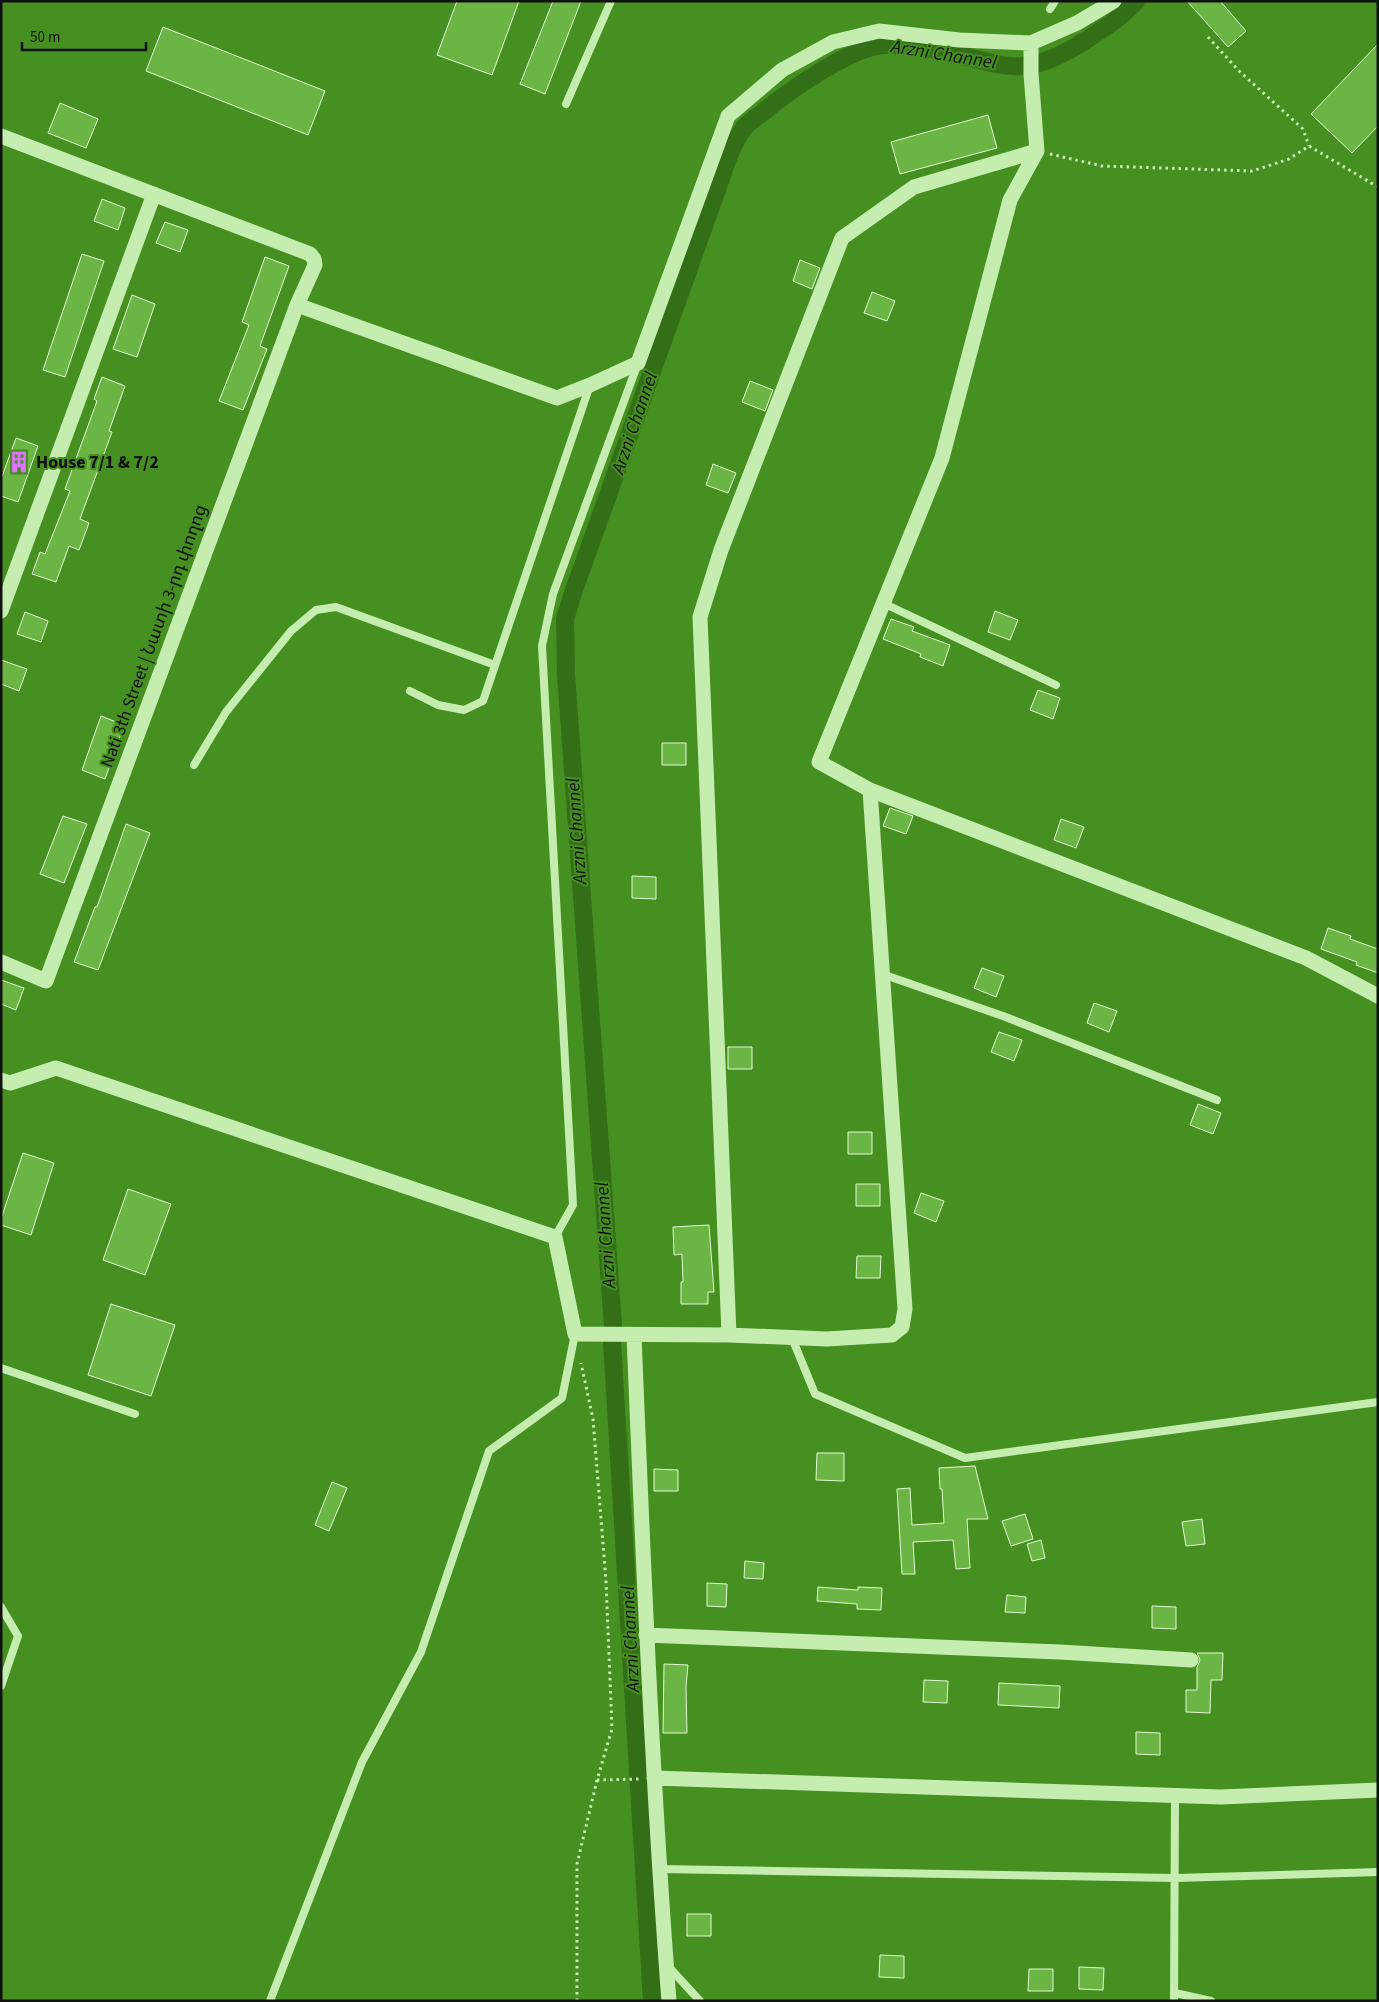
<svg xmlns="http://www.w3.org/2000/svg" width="1379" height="2002" viewBox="0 0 1379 2002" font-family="'Source Sans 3','Noto Sans Armenian',sans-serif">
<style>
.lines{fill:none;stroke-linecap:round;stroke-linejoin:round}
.canal{stroke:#336f16;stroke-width:18}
.building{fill:#6bb544;stroke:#e2f9d5}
.path{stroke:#c5edb0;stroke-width:3;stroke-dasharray:2.5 4;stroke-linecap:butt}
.service{stroke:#c5edb0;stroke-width:8}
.minor{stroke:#c5edb0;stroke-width:15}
.labels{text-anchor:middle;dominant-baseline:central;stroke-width:4;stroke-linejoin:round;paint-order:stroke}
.poi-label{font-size:18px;font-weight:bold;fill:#111;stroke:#459020;text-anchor:start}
.street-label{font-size:18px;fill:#111;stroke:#459020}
.water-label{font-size:19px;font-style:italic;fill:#111;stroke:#459020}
</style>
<rect width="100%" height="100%" fill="#459020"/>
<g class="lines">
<path class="canal" d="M652,2001l-40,-659 1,-16 -47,-652 -1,-55 8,-26 145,-406c7,-20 13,-42 26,-59 4,-5 11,-10 17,-14 26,-22 91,-68 124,-69 27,-2 57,5 82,12 18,4 38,11 56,9 22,-2 45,-14 63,-26 17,-11 36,-23 50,-39"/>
</g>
<path class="building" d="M457,1h62l-27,74 -55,-20z
M553,1h28l-36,93 -25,-10z
M1187,1h33l26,30 -18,16z
M163,27l162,64 -17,44 -162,-64z
M1378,44v82l-26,27 -41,-39z
M60,103l38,16 -12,29 -38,-15z
M988,115l9,33 -97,26 -9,-32z
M102,199l23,9 -7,22 -24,-9z
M165,222l23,8 -8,22 -24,-9z
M82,254l22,7 -39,116 -22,-7z
M265,257l24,9 -29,80 7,3 -24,61 -24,-9 30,-76 -7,-3z
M800,260l20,8 -8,21 -19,-8z
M872,292l23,9 -8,20 -23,-8z
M132,295l23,9 -18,53 -24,-8z
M102,377l23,9 -16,45 3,1 -32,87 9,4 -10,27 -10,-4 -13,36 -24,-8 8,-22 5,2 25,-63 -5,-2 32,-88 -3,-2z
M750,381l23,9 -8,21 -23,-9z
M16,438l22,8 -20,56 -17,-6v-17z
M713,464l23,9 -8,20 -22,-8z
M995,611l23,9 -8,20 -22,-8z
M25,612l23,9 -7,21 -24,-8z
M891,619l23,8 -2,4 38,14 -7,21 -23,-9 1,-3 -38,-15z
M1,660l26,9 -8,22 -18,-7z
M1038,690l22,8 -7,21 -23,-9z
M101,716l23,9 -19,54 -23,-9z
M662,743h24v22h-24z
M890,808l23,8 -7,18 -23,-8z
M63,816l24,8 -23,59 -24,-9z
M1061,819l23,8 -8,21 -22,-8z
M126,824l24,9 -52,137 -24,-8 21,-55h2z
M632,876l24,1v22l-24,-1z
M1328,928l23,8 -1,3 28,10v24l-22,-8 1,-3 -36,-13z
M982,968l22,8 -8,21 -22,-9z
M1,980l23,8 -8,22 -15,-6z
M1094,1003l23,8 -8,21 -22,-9z
M999,1032l23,8 -8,21 -23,-9z
M728,1047h24v22h-24z
M1198,1104l23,9 -8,21 -23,-9z
M848,1132h24v22h-24z
M23,1153l31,10 -23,72 -30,-10v-6z
M856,1184h24v22h-24z
M128,1189l43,15 -26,71 -42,-15z
M921,1193l23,8 -8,21 -22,-9z
M709,1225l5,67h-6v12h-27v-22h2l-1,-28 -8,1 -1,-28z
M857,1256h24l-1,22h-24z
M111,1304l64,21 -24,71 -63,-21z
M817,1453h27v28l-28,-1z
M975,1466l13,53h-21l3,49 -14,1 -3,-29 -40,2 2,32h-13l-5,-85 13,-1 2,37 32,-2 -2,-34h-2l-1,-21z
M654,1469l24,1v21h-24z
M332,1482l15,6 -18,43 -14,-6z
M1025,1514l8,25 -22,7 -9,-25z
M1202,1519l3,25 -19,2 -4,-24z
M1041,1540l4,18 -13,3 -5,-17z
M745,1561l19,2 -1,16 -19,-1z
M707,1583l20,1 -1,23 -19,-1z
M818,1587l40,3v-3l24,1 -1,22 -24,-1v-5l-40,-3z
M1007,1595l19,2 -1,16 -20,-1z
M1152,1606l24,1v22l-24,-1z
M1197,1653h26l-1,27h-11l-1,33 -24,-1v-22h11v-23l3,-7z
M664,1664l24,1 -2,22 1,46h-24z
M924,1680l24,1 -1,22 -24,-1z
M999,1683l61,3 -1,22 -61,-3z
M1136,1732l24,1v22l-24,-1z
M687,1914h24v22h-24z
M880,1955l24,1v22l-25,-1z
M1079,1967l25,1 -1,22 -24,-1z
M1029,1969h24v22h-25z"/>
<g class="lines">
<path class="path" d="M1208,37l30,33 65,59 6,17
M1050,154l52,12 150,5 37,-12 20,-13 69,41
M597,1780l42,-1
M577,2001v-137l20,-84 15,-51 -6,-148 -13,-162 -12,-56"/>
<path class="service" d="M1050,9l5,-8
M566,104l45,-103
M883,603l173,82
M410,691l28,14 26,5 19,-9 107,-316
M194,765l32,-53 65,-81 25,-21 20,-3 159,58
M882,974l121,42 214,84
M555,1237l18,-32 -31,-559 11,-52 85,-231
M792,1338l23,56 150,64 413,-56
M1,1368l134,46
M1,1607l17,29 -17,50
M659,1869l516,9 203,-6
M667,1965l33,36
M1175,1993l36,8
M270,2001l92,-239 59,-110 68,-201 73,-53 13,-64
M1174,2001l1,-206"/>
<path class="minor" d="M1031,43v31l6,77 -27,49 -68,258 -123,304 51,28 436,168 72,38
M1,136l309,118 4,5 1,6 -18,40 -251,676 -45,-19
M297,305l260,93 33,-13 48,-22 90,-247 54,-46 51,-28 46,-11 80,9 72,3 46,-20 37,-22
M1,611l153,-417
M1,1080l9,3 46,-15 499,169 20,97 154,1 98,4 65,-4 10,-8 3,-18 -35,-519
M634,1335c9,222 18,444 35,666
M729,1335l-29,-718 21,-67 121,-312 72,-51 123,-36
M646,1635l414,17 131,8
M654,1778l567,19 157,-7"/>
</g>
<defs>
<g id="building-bare" transform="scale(1.725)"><path d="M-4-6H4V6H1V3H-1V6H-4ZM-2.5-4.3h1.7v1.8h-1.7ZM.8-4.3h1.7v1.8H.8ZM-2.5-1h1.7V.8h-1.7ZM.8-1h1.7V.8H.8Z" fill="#e170fa" stroke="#459020" stroke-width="2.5" paint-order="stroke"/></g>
</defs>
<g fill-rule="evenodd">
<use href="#building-bare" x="19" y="462"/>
</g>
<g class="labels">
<g class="poi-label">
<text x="36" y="462">House 7/1 &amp; 7/2</text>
</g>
<g class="street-label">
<text transform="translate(154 636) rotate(-70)">Nati 3th Street | Նատի 3-րդ փողոց</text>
</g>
<g class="water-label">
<text transform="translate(944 55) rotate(9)">Arzni Channel</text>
<text transform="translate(635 423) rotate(-71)">Arzni Channel</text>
<text transform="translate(577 831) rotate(-94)">Arzni Channel</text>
<text transform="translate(606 1235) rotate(-94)">Arzni Channel</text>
<text transform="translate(631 1639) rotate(-93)">Arzni Channel</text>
</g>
</g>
<rect width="1379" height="2002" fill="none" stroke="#111111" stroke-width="5"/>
<path d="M22 42v8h124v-8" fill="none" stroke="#111111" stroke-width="2.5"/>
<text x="30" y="42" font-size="15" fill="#111111" stroke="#459020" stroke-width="4" paint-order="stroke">50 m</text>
</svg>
